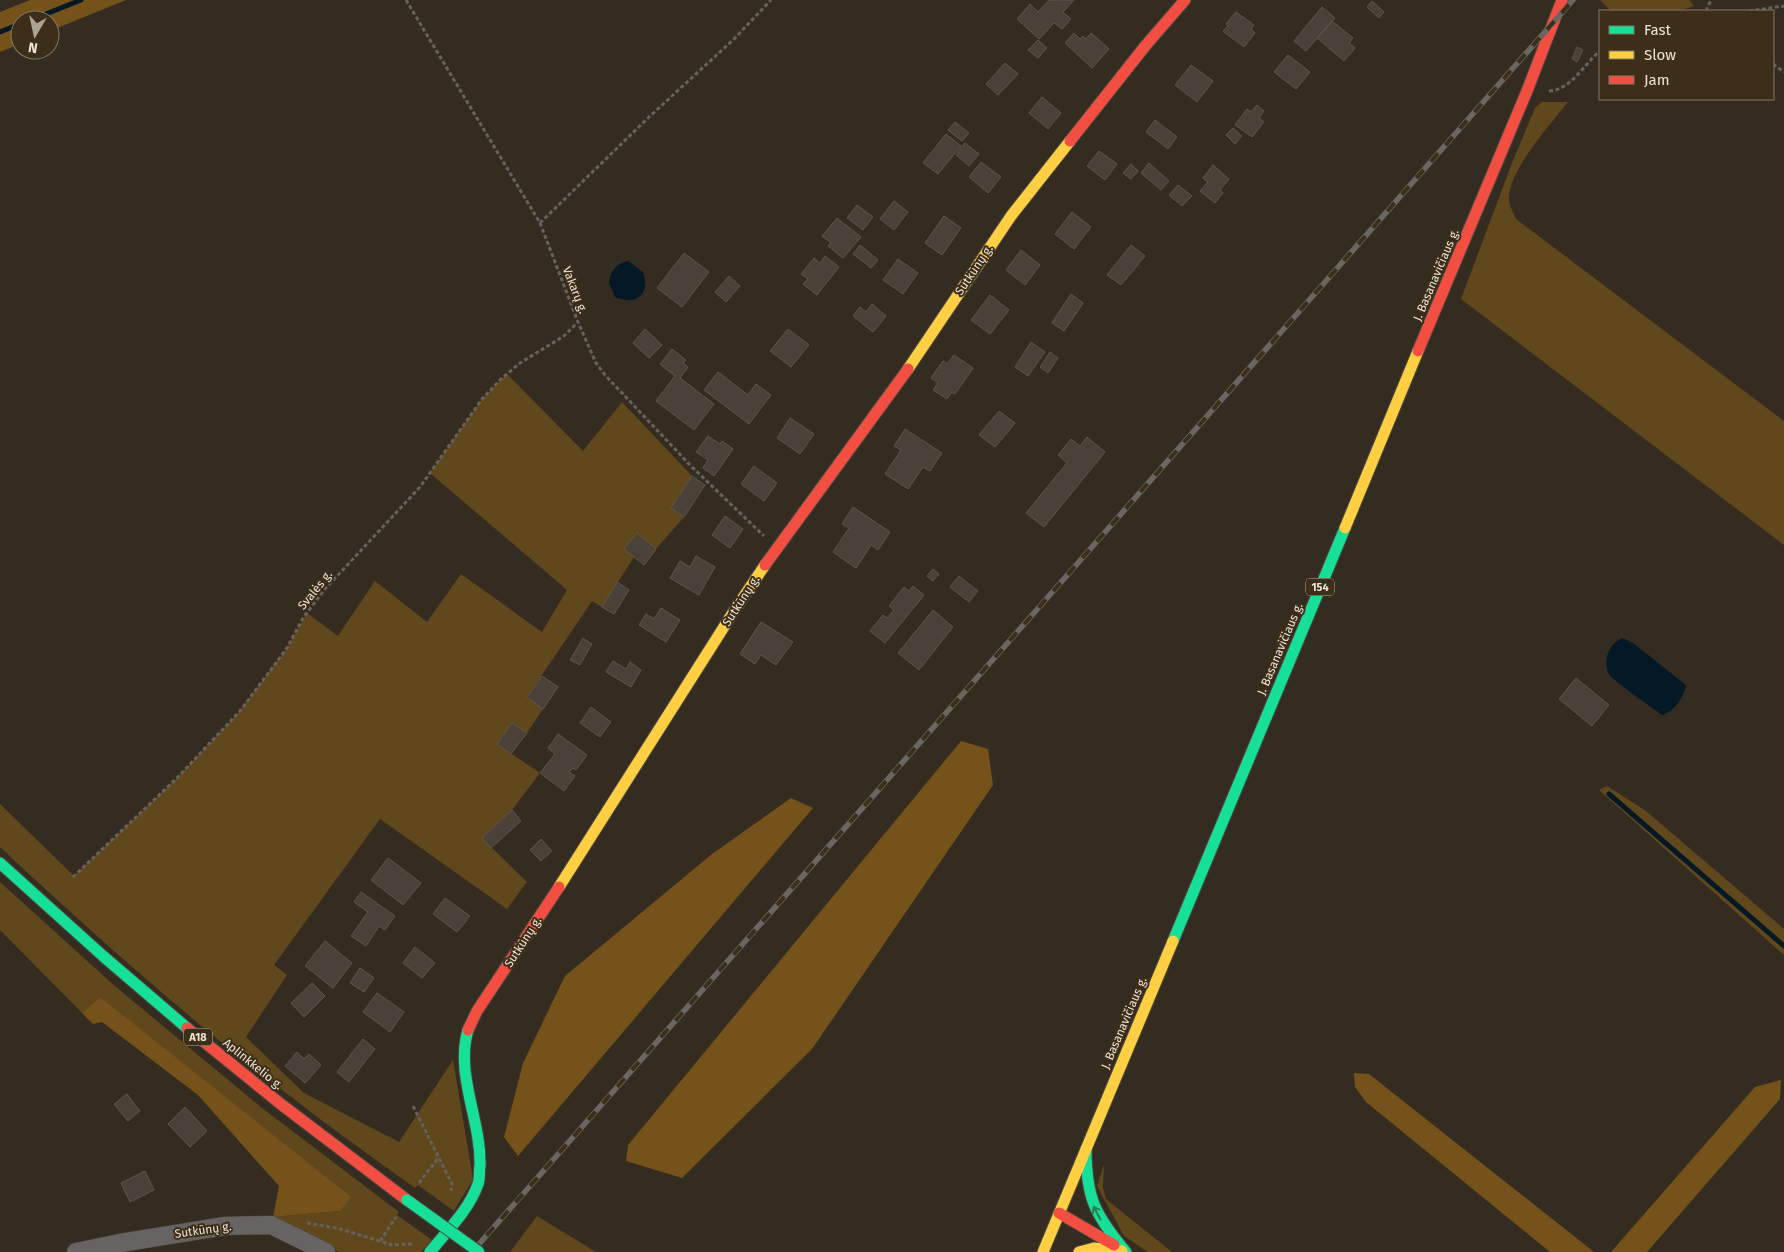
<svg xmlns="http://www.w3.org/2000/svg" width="1784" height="1252" viewBox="0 0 1784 1252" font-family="'Fira Sans',sans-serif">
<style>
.green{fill:#61471c}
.forest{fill:#745219}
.water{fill:#051825}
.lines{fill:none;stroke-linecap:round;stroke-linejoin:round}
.stream{stroke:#051825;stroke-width:5}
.building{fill:#4a4238;stroke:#5d564c}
.street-casing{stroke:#50493f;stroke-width:19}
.fast-casing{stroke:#50493f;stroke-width:13}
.slow-casing{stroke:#50493f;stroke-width:13}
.jam-casing{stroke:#50493f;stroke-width:13}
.path{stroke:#66625f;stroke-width:3;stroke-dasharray:4 2.5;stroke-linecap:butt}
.street{stroke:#676362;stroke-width:18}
.fast{stroke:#16e098;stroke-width:11}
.slow{stroke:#ffcf43;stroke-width:11}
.jam{stroke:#f24e42;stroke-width:11}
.rail-casing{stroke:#6a6763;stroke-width:5.5}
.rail{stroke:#3c2e18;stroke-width:4;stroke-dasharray:11;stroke-linecap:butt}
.fast-bridge-casing{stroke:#50493f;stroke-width:13;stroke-linecap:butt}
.fast-bridge{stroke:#16e098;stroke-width:11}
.oneway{stroke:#2b7e52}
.labels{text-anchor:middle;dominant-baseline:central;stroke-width:4;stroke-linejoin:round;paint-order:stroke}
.shield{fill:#3c2e18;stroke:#b8ad9e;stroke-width:1}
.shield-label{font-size:11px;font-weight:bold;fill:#ede4d7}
.street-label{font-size:12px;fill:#ede4d7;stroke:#3c2e18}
</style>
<rect width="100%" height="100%" fill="#342c20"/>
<path class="green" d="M1600,0h89l5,6 -15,5h-68z
M1542,102h26c-17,22 -62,71 -59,99 1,6 5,13 7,18l268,202v124l-323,-246 51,-136 23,-55z
M507,374l76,77 39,-49 70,74 -21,32 13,9 -28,32 -19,-15 -3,23 -32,50 -10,-6 -65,96 16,12 -16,24 -15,-10 -15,21 43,29 -28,37 -30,28 45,44 -20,27 -127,-90 -106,146 13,10 -41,62 58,56 95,49 54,-82 20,119 -19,32 -36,-26 -3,3c-42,-30 -84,-60 -125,-92 -102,-77 -197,-162 -290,-249v-43l74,72 103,-98 63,-67 47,-63 20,-35 31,23 37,-55 52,41 34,-48 81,58 25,-42 -137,-117 52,-74z
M1607,786l39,25 138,118v26l-185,-165z
M0,882l116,105 146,121 137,104 -2,3 35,25 -11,12h-82l-66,-35 67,-6 -240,-214 -18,16 -82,-83z
M1104,1164l-1,24 3,11 66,53h-24l-24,-16 -27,-50z
M537,1216l59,36h-86z"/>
<path class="forest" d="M30,0h96l-76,31v-11h-30v24l-20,8v-40z
M961,741l27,8 5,36 -181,264 -130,129 -56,-17 2,-16z
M791,798l22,10 -295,348 -14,-19 19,-74 42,-87 147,-122z
M100,997l251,200 -11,14 -67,6 6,-31 -81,-91 -96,-73 -9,2 -11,-11z
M1354,1073l15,1 225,178h-44l-184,-150 -11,-15z
M1781,1080l-1,19 -133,153h-36l144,-165z"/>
<path class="water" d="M628,261l15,11c8,23 -7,34 -28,25l-6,-14c1,-11 7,-20 19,-22z
M1622,638l11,5 53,42c-2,12 -12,27 -24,30 -9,-7 -49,-34 -53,-41 -7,-13 0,-30 13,-36z"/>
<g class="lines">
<path class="stream" d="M31,20l50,-20
M0,32l20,-8
M1609,794l175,152"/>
</g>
<path class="building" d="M1049,0h25l-11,12 8,7 -9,10 -8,-6 -15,16 -22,-20 13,-15 8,8z
M1372,1l12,11 -5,6 -12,-11z
M1322,7l13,11 -29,33 -12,-10z
M1236,12l18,13 -3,4 4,4 -11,14 -21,-16 5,-5 -2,-2z
M1332,21l21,17 -4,5 6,5 -11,13 -27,-23z
M1074,33l6,6 3,-3 3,3 5,-6 18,16 -17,19 -27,-25z
M1038,40l9,8 -9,10 -10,-8z
M1577,47l6,3 -6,12 -5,-3z
M1288,55l22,17 -14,17 -22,-17z
M1005,63l13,11 -20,21 -12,-11z
M1191,65l22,16 -16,21 -22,-17z
M1042,97l19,16 -13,16 -19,-16z
M1257,105l7,6 -5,7 5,4 -12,15 -17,-12 12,-16 4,3z
M1155,120l22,17 -9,12 -22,-17z
M955,122l14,11 -7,8 -14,-11z
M1233,128l9,8 -7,8 -9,-9z
M946,134l15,12 -23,28 -15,-11z
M965,143l14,11 -10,12 -13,-11z
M1099,151l18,13 -12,16 -18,-14z
M981,162l20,15 -13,16 -19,-16z
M1149,163l20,18 -8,9 -20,-17z
M1131,164l7,7 -7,8 -8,-6z
M1213,165l16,14 -9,11 3,3 -8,10 -15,-12 8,-9 -5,-4z
M1178,185l14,11 -10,10 -13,-11z
M894,201l14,11 -14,18 -14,-11z
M857,205l16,12 -10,13 -16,-12z
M1072,212l19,15 -17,22 -19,-15z
M944,216l17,12 -19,27 -17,-12z
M837,218l24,19 -18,21 -15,-12 3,-3 -9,-7z
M860,245l18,15 -7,8 -18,-14z
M1131,245l14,11 -24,29 -14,-10z
M1021,250l19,15 -15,20 -19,-15z
M684,253l25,19 -27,35 -25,-19z
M825,256l14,11 -22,28 -14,-11 5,-5 -7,-5 13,-16 6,5z
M898,259l20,14 -15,21 -20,-14z
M729,276l11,10 -14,16 -11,-10z
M1071,294l12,9 -19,28 -12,-8z
M990,295l19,15 -19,24 -19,-14z
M872,304l14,12 -13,16 -20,-16 7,-9 6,5z
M645,329l17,16 -13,13 -16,-15z
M788,329l21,16 -18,22 -21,-16z
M1031,342l14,10 -17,24 -13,-9z
M672,349l14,11 -3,3 5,4 -8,11 34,26 -20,26 -38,-29 19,-25 -15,-12z
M1050,352l8,6 -10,15 -8,-6z
M954,355l19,13 -18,26 -3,-2 -5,7 -14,-9 5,-7 -7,-5 12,-17 4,3z
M718,372l30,23 8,-11 15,11 -22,29 -45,-34z
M999,411l16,12 -20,24 -16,-12z
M790,418l24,16 -14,20 -23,-16z
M905,429l37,24 -12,18 -7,-4 -15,22 -23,-15 16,-24 -7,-4z
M708,436l12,8 2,-3 11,8 -19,27 -11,-8 5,-8 -12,-8z
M1087,437l18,15 -61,75 -18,-14 41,-50 -9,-8 13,-16 9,7z
M754,466l23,17 -13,18 -23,-17z
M692,476l13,9 -21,32 -13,-9z
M853,507l37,25 -12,18 -7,-5 -15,23 -23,-16 16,-24 -7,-4z
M725,516l18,13 -13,19 -18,-13z
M637,533l19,16 -12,16 -20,-16z
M696,556l19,11 -16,28 -29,-17 10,-17 10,6z
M933,569l6,5 -6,7 -6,-5z
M959,576l19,15 -9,11 -19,-15z
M617,582l12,8 -15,24 -12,-7z
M913,586l11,9 -39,48 -15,-12 13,-16 4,3 7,-8 -5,-4 15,-19 5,4z
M661,608l19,12 -14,22 -27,-17 7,-11 8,5z
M933,610l20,17 -34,43 -21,-17z
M761,622l32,20 -17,23 -15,-10 -6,9 -15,-10z
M583,638l9,6 -12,21 -10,-5z
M613,661l13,8 4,-7 11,8 -10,17 -25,-15z
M542,676l16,11 -15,22 -16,-12z
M1576,678l33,27 -17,21 -33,-27z
M591,707l20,15 -11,15 -20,-14z
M512,723l15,10 -16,21 -14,-10z
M558,734l29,21 -11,15 -3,-2 -4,4 6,4 -11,15 -24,-18 15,-19 -7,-6z
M512,810l9,11 -30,27 -9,-10z
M541,839l11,12 -11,10 -11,-11z
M388,858l33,25 -18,22 -32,-25z
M361,892l34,24 -10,14 -6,-4 -13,20 -15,-10 17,-24 -14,-10z
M445,898l25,18 -13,16 -24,-18z
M325,941l27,22 -19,25 -28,-22z
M415,947l20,16 -13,15 -19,-15z
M360,968l14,10 -10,14 -14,-9z
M312,983l13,13 -21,21 -13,-14z
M377,993l27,19 -14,20 -27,-20z
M363,1039l12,10 -26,33 -12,-10z
M297,1052l7,7 5,-5 12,11 -16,18 -20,-17z
M127,1094l13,17 -12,10 -14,-17z
M185,1107l22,24 -17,16 -22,-23z
M145,1171l9,19 -24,12 -9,-19z"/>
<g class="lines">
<g class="street-casing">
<path id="street" d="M76,1252l44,-9 105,-17 46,-1 55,27"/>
</g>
<g class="fast-casing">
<path id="fast" d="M0,863l103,93 84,72
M1173,941l172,-413
M1086,1149c0,49 9,66 40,103
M430,1252c17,-21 39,-42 48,-68 2,-5 1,-13 2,-19 1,-45 -25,-91 -12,-135"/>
</g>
<g class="slow-casing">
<path id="slow" d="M908,369l103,-153 59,-75
M1345,528l73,-177
M559,887l175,-276 31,-46
M1043,1252l130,-311
M1079,1252l15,-4 28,3"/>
</g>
<g class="jam-casing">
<path id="jam" d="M1070,141l76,-96 39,-45
M1418,351l109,-260 35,-91
M765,565l143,-196
M187,1028l95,77 125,95
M468,1030l9,-19 82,-124
M1059,1213l55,32"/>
</g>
<path class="path" d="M406,0l134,223 38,99 18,41 9,12 86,91 73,70
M1706,11l5,-11
M1749,11l35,-5
M1773,64l11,8
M1549,91c22,-1 35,-27 51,-40
M540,223l109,-106 84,-77 38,-40
M73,877l104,-99 63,-67 47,-63 16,-30 22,-29 95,-102 62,-88 19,-20 19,-16 44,-27 14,-14
M413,1106l39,78 -1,7
M419,1183l19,-25
M307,1223l30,5 55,17 21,-1
M380,1241l16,-24"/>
<use href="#street" class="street"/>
<use href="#fast" class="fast"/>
<use href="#slow" class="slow"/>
<use href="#jam" class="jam"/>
<g class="rail-casing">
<path id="rail" d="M472,1252l1101,-1252"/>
</g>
<use href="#rail" class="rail"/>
<g class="fast-bridge-casing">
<path id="fast-bridge" d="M407,1200l72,52"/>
</g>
<use href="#fast-bridge" class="fast-bridge"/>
</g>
<defs><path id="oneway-shaft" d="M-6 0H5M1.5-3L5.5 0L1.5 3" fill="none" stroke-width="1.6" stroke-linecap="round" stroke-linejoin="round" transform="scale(1.25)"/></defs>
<use class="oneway" href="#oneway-shaft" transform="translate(1097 1213) rotate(-118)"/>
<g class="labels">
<g class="shield">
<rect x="1306" y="578.5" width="28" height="17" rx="4"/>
<rect x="184" y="1028.5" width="28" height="17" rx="4"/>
</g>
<g class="shield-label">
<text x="1320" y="587">154</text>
<text x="198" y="1037">A18</text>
</g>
<g class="street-label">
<text transform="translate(974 270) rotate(-56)">Sutkūnų g.</text>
<text transform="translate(1436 275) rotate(-67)">J. Basanavičiaus g.</text>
<text transform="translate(575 290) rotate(69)">Vakarų g.</text>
<text transform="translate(315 590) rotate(-51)">Svalės g.</text>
<text transform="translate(741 601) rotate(-57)">Sutkūnų g.</text>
<text transform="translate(1280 649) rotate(-67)">J. Basanavičiaus g.</text>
<text transform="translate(523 942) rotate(-57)">Sutkūnų g.</text>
<text transform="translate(1124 1023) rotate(-67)">J. Basanavičiaus g.</text>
<text transform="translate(253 1064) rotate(39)">Aplinkkelio g.</text>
<text transform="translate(203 1230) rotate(-8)">Sutkūnų g.</text>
</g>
</g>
<rect x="1599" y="10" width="175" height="90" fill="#3c2e18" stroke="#837764"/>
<rect x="1609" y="26" width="25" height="8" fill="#16e098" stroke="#837764"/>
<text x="1644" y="35" font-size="15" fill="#ede4d7">Fast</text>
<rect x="1609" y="51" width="25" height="8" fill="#ffcf43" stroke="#837764"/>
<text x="1644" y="60" font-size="15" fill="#ede4d7">Slow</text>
<rect x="1609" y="76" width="25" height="8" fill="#f24e42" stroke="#837764"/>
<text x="1644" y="85" font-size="15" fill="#ede4d7">Jam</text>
<g transform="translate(35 35) rotate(189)"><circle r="24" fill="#3c2e18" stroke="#837764"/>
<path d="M0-4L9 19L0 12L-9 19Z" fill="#aca497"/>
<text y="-8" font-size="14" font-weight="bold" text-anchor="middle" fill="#ede4d7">N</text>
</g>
</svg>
